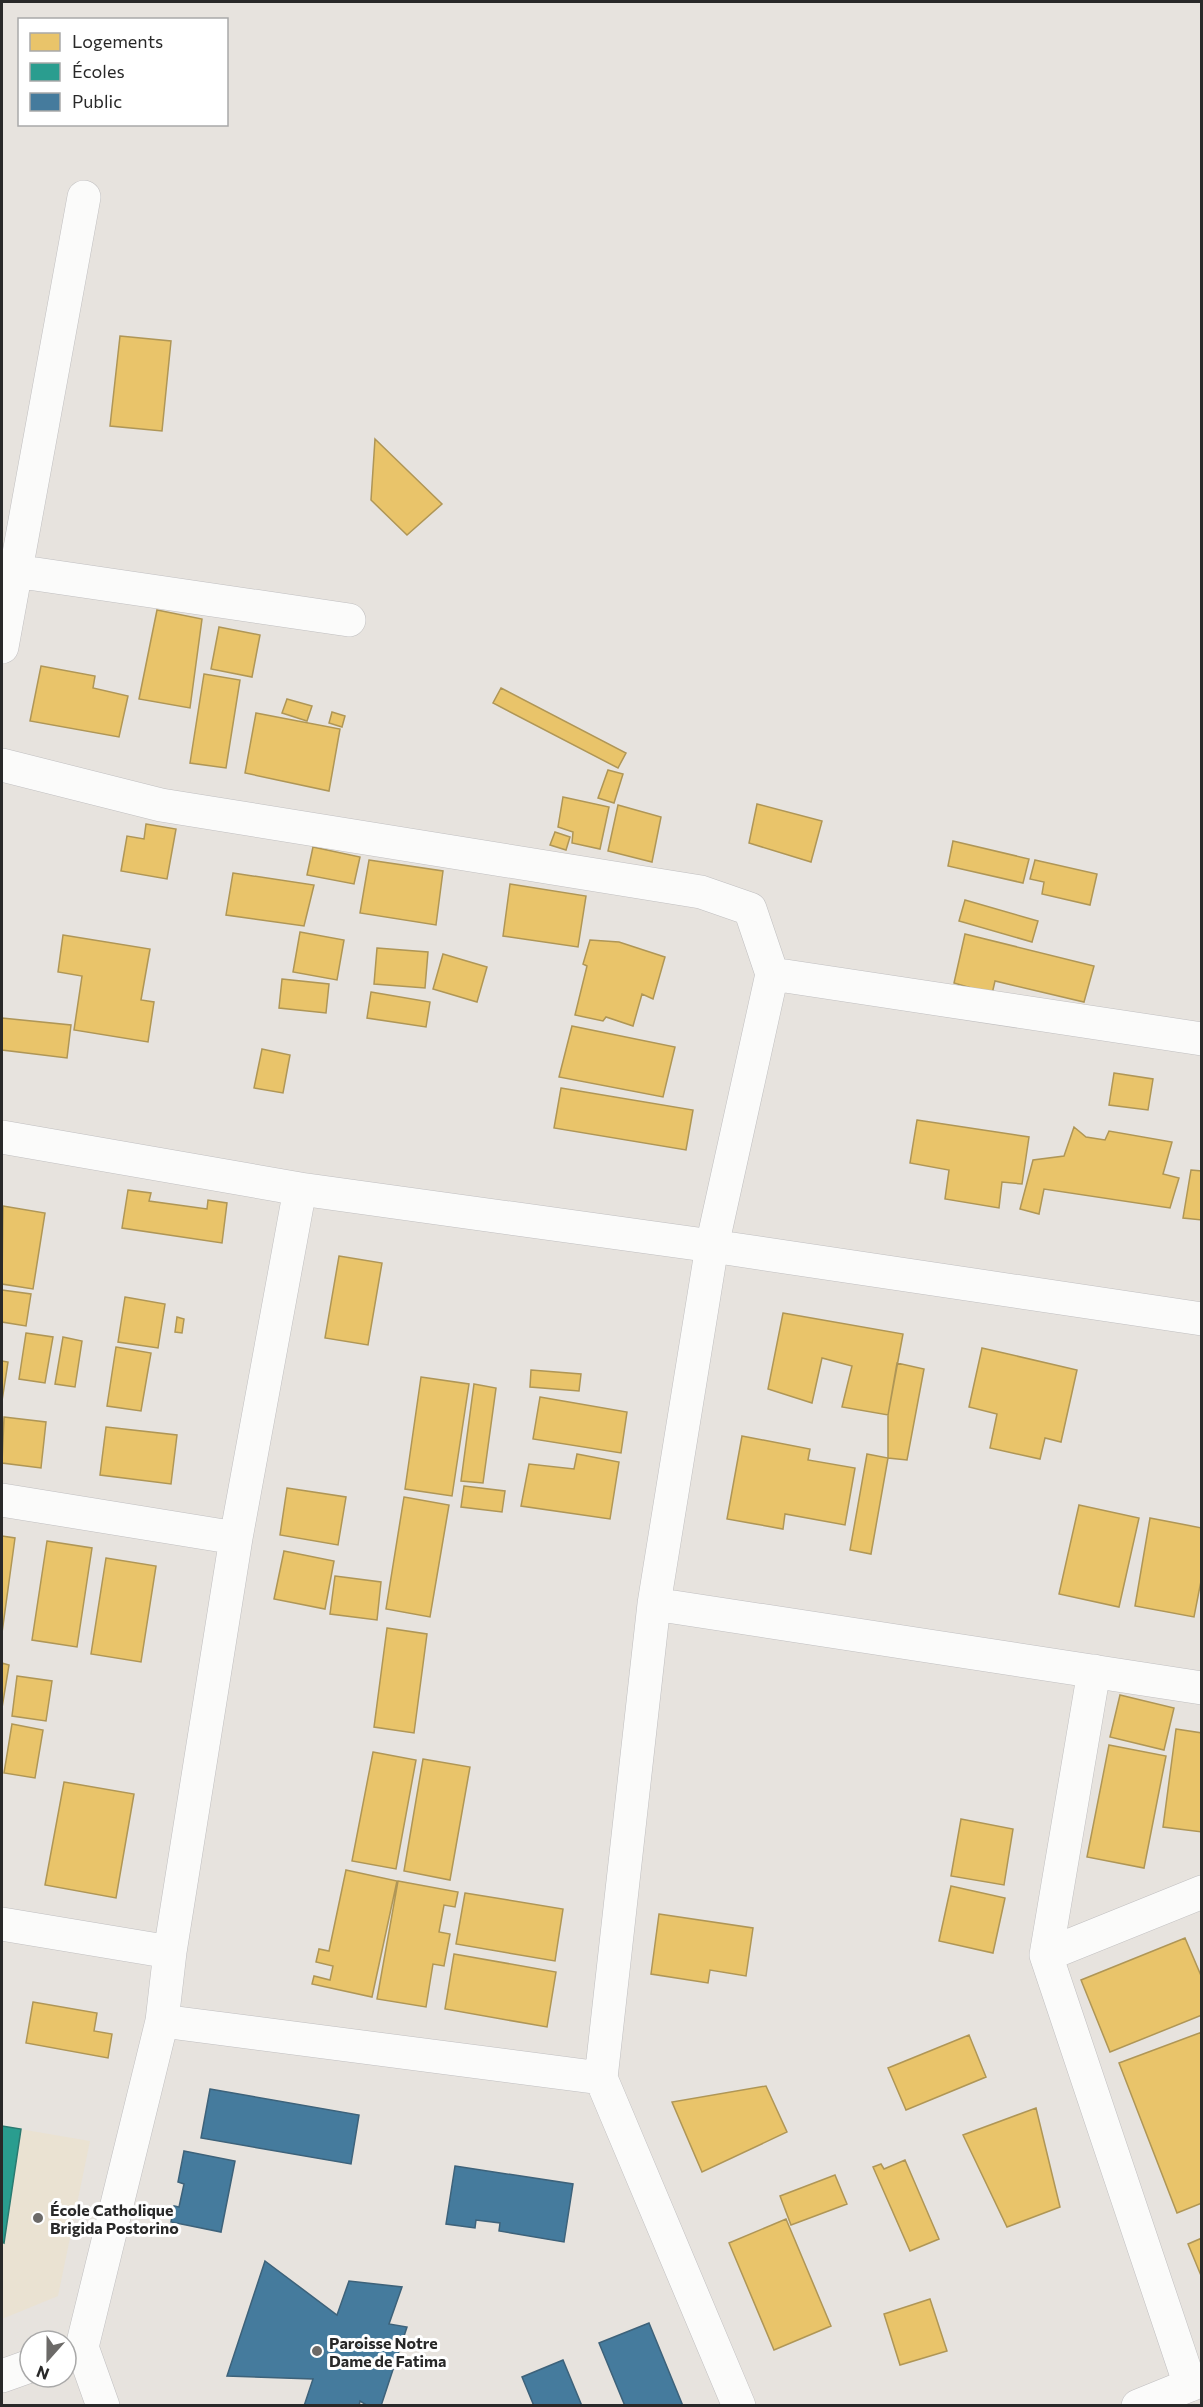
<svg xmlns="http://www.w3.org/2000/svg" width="1203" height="2407" viewBox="0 0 1203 2407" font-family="Commissioner,sans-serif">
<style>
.education{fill:#eae2d2}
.homes{fill:#e9c46a;stroke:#af9656;stroke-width:1.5}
.schools{fill:#2a9d8f;stroke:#2a7a70;stroke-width:1.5}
.public{fill:#457b9d;stroke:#3d627a;stroke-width:1.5}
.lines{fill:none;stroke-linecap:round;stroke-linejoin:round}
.minor-casing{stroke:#c0bfc0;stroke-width:34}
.minor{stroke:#fbfbfa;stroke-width:33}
.poi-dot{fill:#6c6a68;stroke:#fff;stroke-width:2}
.labels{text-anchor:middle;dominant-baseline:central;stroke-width:6;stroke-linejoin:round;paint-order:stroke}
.poi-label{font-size:16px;font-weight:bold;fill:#292929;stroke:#fff;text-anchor:start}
</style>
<rect width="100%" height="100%" fill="#e7e3de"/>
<path class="education" d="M2,2126l88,15 -32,155 -56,23z"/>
<path class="homes" d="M120,336l51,5 -9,90 -52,-5z
M375,439l67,65 -35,31 -36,-35z
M157,610l45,9 -12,89 -51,-9z
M219,627l41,8 -8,42 -41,-8z
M41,666l54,10 -2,12 35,8 -9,41 -89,-16z
M204,674l36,6 -14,88 -36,-5z
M501,688l125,65 -8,15 -125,-65z
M287,699l25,7 -5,15 -25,-8z
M332,712l13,4 -3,11 -13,-4z
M256,713l84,16 -11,62 -84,-18z
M608,770l15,4 -9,29 -16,-5z
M563,797l46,10 -9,42 -28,-6 1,-11 -15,-5z
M757,804l65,17 -11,41 -62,-19z
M618,805l43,12 -9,45 -44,-11z
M146,824l30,5 -9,50 -46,-8 6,-35 17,3z
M555,832l15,5 -4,13 -16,-5z
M953,841l76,18 -6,24 -75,-17z
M313,847l47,10 -6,27 -47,-9z
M369,860l74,11 -7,54 -76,-12z
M1035,860l62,14 -7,31 -48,-11 2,-12 -14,-3z
M233,873l81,12 -10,41 -78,-11z
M510,884l76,12 -8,51 -75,-11z
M965,900l73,21 -6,21 -73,-21z
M300,932l44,8 -7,40 -44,-8z
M965,934l129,32 -10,36 -89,-21 -3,13 -38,-11z
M63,935l87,14 -9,51 13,2 -6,40 -74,-12 8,-54 -24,-4z
M590,940l29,2 46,15 -12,42 -11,-5 -9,32 -27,-9 -3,4 -28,-6 12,-49 -4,-2z
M377,948l51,4 -3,36 -51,-4z
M443,954l44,13 -10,35 -44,-13z
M282,979l47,5 -3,29 -47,-5z
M371,992l59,10 -4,25 -59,-9z
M2,1018l69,7 -4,33 -65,-8z
M572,1026l103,21 -12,50 -104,-20z
M262,1049l28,6 -7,38 -29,-5z
M1114,1073l39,6 -5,31 -39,-5z
M561,1088l132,22 -7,40 -132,-22z
M917,1120l112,17 -7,47 -20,-2 -3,26 -54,-9 4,-29 -39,-7z
M1074,1127l12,10 19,3 4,-9 63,11 -9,32 16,4 -9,30 -126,-19 -5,25 -19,-5 13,-49 31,-4z
M1191,1170l11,1v49l-19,-2z
M128,1190l23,3 -2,8 58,8 1,-9 19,3 -5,40 -100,-15z
M3,1206l42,7 -12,76 -31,-5z
M339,1256l43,7 -14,82 -43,-7z
M2,1290l29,4 -5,32 -24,-4z
M125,1297l40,7 -7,44 -40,-6z
M783,1313l120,21 -15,81 -46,-8 10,-41 -30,-8 -10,45 -44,-14z
M177,1317l7,2 -2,14 -7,-1z
M26,1333l27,4 -8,46 -26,-4z
M63,1337l19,4 -7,46 -20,-3z
M116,1347l35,6 -10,58 -34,-5z
M982,1348l95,22 -16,72 -16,-4 -5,21 -50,-11 7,-34 -28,-7z
M2,1361l6,1 -6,39z
M897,1363l27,6 -17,91 -19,-2v-43z
M531,1370l50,4 -2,17 -49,-4z
M421,1377l48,7 -17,112 -47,-7z
M474,1384l22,4 -13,95 -22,-2z
M540,1397l87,15 -6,41 -88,-14z
M4,1417l42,5 -5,46 -39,-5z
M106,1427l71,8 -6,49 -71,-9z
M742,1436l68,13 -2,11 47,8 -10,57 -60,-11 -2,15 -56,-10z
M577,1454l42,8 -9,57 -89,-13 8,-42 45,5z
M867,1454l21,4 -17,96 -21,-4z
M464,1486l41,5 -3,21 -41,-5z
M287,1488l59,9 -8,48 -58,-10z
M404,1497l45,8 -19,112 -44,-8z
M1079,1505l60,13 -20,89 -60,-13z
M1150,1518l52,10v48l-8,41 -59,-11z
M2,1536l13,2 -13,95z
M47,1541l45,7 -15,99 -45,-7z
M284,1551l50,10 -9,48 -51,-10z
M106,1558l50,8 -15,96 -50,-8z
M335,1576l46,6 -4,38 -47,-6z
M387,1628l40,6 -13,99 -40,-6z
M2,1663l7,2 -7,43z
M17,1676l35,5 -6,40 -34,-5z
M1120,1695l54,13 -10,42 -54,-13z
M12,1724l31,6 -8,48 -31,-5z
M1176,1729l26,4v99l-39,-5z
M1109,1745l57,11 -22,112 -57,-11z
M373,1752l43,8 -20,109 -44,-8z
M423,1759l47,8 -20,113 -46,-9z
M64,1782l70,12 -18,104 -71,-13z
M961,1819l52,10 -9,56 -53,-9z
M346,1870l51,11 -25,116 -60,-13 2,-8 16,4 3,-14 -17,-4 3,-13 10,2z
M398,1881l60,11 -3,15 -11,-2 -5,27 11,2 -6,32 -11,-2 -7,43 -49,-8z
M951,1886l54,12 -12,55 -54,-12z
M465,1893l98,16 -8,52 -99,-17z
M659,1914l94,14 -7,48 -36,-6 -2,13 -57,-9z
M1185,1938l17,40v37l-92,37 -29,-72z
M454,1954l102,18 -9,55 -102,-18z
M33,2002l64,11 -3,18 18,3 -4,24 -82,-15z
M1202,2032v171l-25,10 -58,-150z
M969,2035l17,42 -80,33 -18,-42z
M766,2086l21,46 -85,40 -30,-70z
M1036,2108l24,99 -53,20 -44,-92z
M905,2160l34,79 -29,12 -37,-84 8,-3 3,5z
M835,2175l12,29 -56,21 -11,-29z
M786,2219l45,107 -57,24 -45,-107z
M1202,2238v40l-14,-34z
M930,2299l17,52 -47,14 -16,-51z"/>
<path class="schools" d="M2,2126l19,3 -17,114 -2,-1z"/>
<path class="public" d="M210,2089l149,26 -8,49 -150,-26z
M184,2151l51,10 -14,71 -50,-10 3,-16 5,1 5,-23 -6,-2z
M455,2166l118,18 -9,58 -65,-11 1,-8 -24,-3 -1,8 -29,-4z
M265,2261l72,54 12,-34 53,6 -13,37 18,3 -26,79h-13l-8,-5 -1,5h-55l9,-27 -86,-3z
M649,2323l34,83h-58l-26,-63z
M563,2360l19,46h-48l-12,-29z"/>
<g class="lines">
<g class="minor-casing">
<path id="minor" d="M2,569l347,51
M2,647l82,-450
M2,765l159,40 540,87 49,17 22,65 -60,272 -58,358 -53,474
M772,974l430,65
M2,1137l298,52 412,57 490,73
M2,1500l234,38
M654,1604l548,84
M1094,1671l-48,284 144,430
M2,1924l168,28
M1046,1955l156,-63
M162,2021l439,57 138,328
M2,2376l28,-10
M103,2406l-21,-59 80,-326 8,-69 66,-414 64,-349
M1138,2406l64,-26"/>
</g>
<use href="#minor" class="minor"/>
</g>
<g class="poi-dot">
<circle cx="38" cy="2218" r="6"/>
<circle cx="317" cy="2351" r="6"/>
</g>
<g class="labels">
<g class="poi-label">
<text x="50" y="2209">École Catholique<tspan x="50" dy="18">Brigida Postorino</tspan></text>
<text x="329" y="2342">Paroisse Notre<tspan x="329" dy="18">Dame de Fatima</tspan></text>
</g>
</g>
<rect width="1203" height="2407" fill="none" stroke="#292929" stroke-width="6"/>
<rect x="18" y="18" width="210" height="108" fill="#ffffff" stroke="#a9a9a9" stroke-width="1.5"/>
<rect x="30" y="33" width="30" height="18" fill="#e9c46a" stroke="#a9a9a9" stroke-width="1.5"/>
<text x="72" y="48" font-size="18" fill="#292929">Logements</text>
<rect x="30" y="63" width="30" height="18" fill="#2a9d8f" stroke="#a9a9a9" stroke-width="1.5"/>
<text x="72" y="78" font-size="18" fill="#292929">Écoles</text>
<rect x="30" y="93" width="30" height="18" fill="#457b9d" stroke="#a9a9a9" stroke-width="1.5"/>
<text x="72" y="108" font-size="18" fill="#292929">Public</text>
<g transform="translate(48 2359) rotate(201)"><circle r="28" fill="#ffffff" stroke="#a9a9a9" stroke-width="1.5"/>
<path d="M0-4.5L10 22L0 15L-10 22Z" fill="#6c6a68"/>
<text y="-9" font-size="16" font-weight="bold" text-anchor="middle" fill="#292929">N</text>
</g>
</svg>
